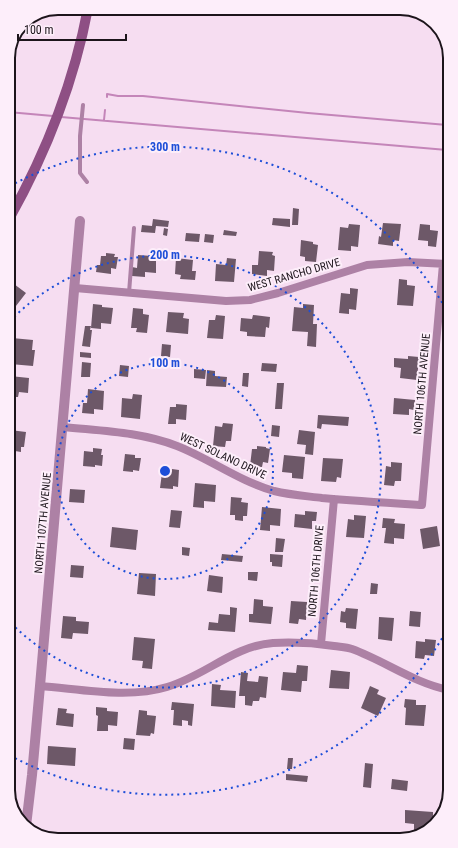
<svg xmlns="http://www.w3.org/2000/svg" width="458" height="848" viewBox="0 0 458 848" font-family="'Roboto Condensed',sans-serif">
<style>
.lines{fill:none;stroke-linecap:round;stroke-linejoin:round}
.stream{stroke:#c485b9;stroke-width:2}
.building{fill:#6d5868}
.service{stroke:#ad81a5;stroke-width:4}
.minor{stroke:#ad81a5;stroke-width:8}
.tertiary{stroke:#ad81a5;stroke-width:10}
.secondary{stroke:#8e4f84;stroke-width:10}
.ring{fill:none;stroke:#1d4ed8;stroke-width:2;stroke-dasharray:2 4}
.labels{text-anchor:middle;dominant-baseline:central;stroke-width:4;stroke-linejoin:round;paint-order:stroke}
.street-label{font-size:11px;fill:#1c141b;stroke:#fdeefa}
.rim{fill:none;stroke:#1c141b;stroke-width:2}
.centre{fill:#1d4ed8;stroke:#fdeefa;stroke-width:2}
.ring-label{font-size:12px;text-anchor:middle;font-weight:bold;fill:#1d4ed8;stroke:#fdeefa;stroke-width:4;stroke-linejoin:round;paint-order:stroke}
</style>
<rect width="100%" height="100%" fill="#f6ddf1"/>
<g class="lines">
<path class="stream" d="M107,97v-3l11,2h25l165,17 139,12
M8,112l45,4
M61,117l386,33
M104,120l1,-10"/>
</g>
<path class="building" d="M293,208l6,1 -1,16h-6z
M273,218l17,1v8l-18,-2z
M153,219l16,2 -1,6 -12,-1 -1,7 -14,-1 1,-7 10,1z
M383,223l18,1 -2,17 -6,-1v6l-15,-2 1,-8 2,1z
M349,224l11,1 -2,22 -7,-1v5l-13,-1 2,-23 8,1z
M420,224l10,1v5l8,1 -2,16 -8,-1v-5l-10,-1z
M164,228l4,1 -1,7 -4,-1z
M224,230l13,2 -1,4 -13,-1z
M186,233l14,1 -1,8 -14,-1z
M205,234l9,1 -1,8 -9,-1z
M301,240l12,2v2l5,1 -2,17 -11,-1v-4l-5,-1z
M259,251l14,1 -1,3 3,1 -1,15 -7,-1v6l-15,-2v-9h6z
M106,253l9,1 -1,3h4l-2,12 -5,-1v6l-15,-2 1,-7h3l1,-9h5z
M138,255l14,1v4l4,1v12l-11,-1v5l-13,-1v-9l5,1z
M176,258l17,2 -1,11h4l-1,9 -15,-1 1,-4 -6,-1z
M227,258l9,1 -2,23 -19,-1 1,-17 10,1z
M399,279l8,1v5l8,1 -2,20 -16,-1z
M14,284l12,9 -17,22v-28l2,1z
M350,288l8,1 -2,21 -7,-1v5l-10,-1 2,-20 9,1z
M93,304l9,1v2l11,1 -2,16 -10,-1v6l-10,-1z
M303,304l11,1 -1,19h4l-1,23 -9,-1 1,-14 -16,-1 2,-24 9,1z
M133,308l10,1v5l6,1 -2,18 -11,-1 1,-4h-6z
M168,312l16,1 -1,5 6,1 -1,15 -22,-2z
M216,315l9,1 -2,23 -16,-1 2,-18h6z
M253,315l17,2 -1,11 -3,-1 -1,10 -18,-1v-4l-7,-1 1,-13 11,1z
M85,326h6l-1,4h2l-2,17 -8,-1z
M12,338l21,2 -1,10h3l-2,16 -23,-2v-21h2z
M162,344l9,1 -1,12 -9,-1z
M80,352l11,1v5l-11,-1z
M408,356l11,1 -2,23 -17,-2 1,-10 -7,-1v-9l14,1z
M82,362l9,1 -1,14h-9z
M262,363l15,1 -1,8 -15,-1z
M120,365l9,1 -1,11 -9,-1z
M194,369l12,1 -1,9 -11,-1z
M207,370l8,1v5l12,1 -1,10 -20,-1z
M243,373h6l-1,14 -6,-1z
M10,376l19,2 -1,15 -9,-1 -1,5h-8z
M277,383h7l-2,26h-7z
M88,389l16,2 -1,19 -9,-1v5l-12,-1 1,-10h4z
M133,394l9,1 -2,24 -19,-2 1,-19 10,1z
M394,398l21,2 -1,10 -5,-1v6l-16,-1z
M176,404l11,1 -1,15 -10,-1v5h-8l2,-17h6z
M318,415l31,2 -1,9 -26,-2 -1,5 -4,-1z
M223,423l10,1 -2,17h-5l-1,6 -12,-1 2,-20 7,1z
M272,425l8,1 -1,11 -8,-1z
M10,430l16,2 -2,15h-3v5l-6,-1v6l-5,-1z
M299,430l16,2 -2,23 -8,-1 1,-9 -9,-1z
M444,445h4v19l-6,-1z
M257,446l9,1v1l4,1 -2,14 -5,-1 -1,5 -12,-1 2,-17h5z
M93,448l9,1 -1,6h2l-1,11 -7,-1v2l-12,-1 1,-15 9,1z
M125,454l10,1v3h6l-2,13 -6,-1v2l-10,-1z
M284,455l21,2 -2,22 -11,-1v-5l-10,-1z
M323,458l20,1 -2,19 -4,-1 -1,5 -15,-1z
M391,462l11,1 -1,18h-6l-1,5 -10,-1 2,-19 5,1z
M172,469l7,1 -1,17 -5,-1v3l-13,-1 2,-15h9z
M195,483l21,2 -1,17 -11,-1v7l-11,-1z
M444,484h4v24l-6,-1z
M70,489l15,1 -1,13 -15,-1z
M231,497l11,1 -1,4 7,1 -1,13h-4v5l-8,-1v-5h-5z
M262,507l19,2 -1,17 -10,-1v6l-10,-1z
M171,510l11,1 -2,17 -11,-1z
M305,511l12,1 -1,9h-4v8l-18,-2 1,-13 10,1z
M354,515l12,1 -2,22 -18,-1 2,-18 6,1z
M383,518l12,1 -1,4 11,1 -1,15 -10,-1v6l-10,-1 2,-15h-4z
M437,526l3,20 -17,3 -3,-20z
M112,527l26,3 -2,20 -26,-3z
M276,538l9,1 -2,13h-8z
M11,540l4,1 -1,14h-3z
M182,547l8,1 -1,8 -7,-1z
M222,554l21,2 -1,6 -21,-2z
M270,554l13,1 -1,12 -10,-1v-4h-2z
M71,565l13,1 -1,12 -13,-1z
M11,568h2l-1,11h-1z
M248,572h10l-1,9 -9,-1z
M139,573l17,1 -1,22 -18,-2z
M209,575l14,2 -1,16 -15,-2z
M371,583l7,1 -1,10h-7z
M254,599l9,1v6l10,1 -2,17 -22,-2v-8h4z
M291,601l16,1 -1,18 -7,-1 -1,5 -9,-1z
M230,607l7,1 -2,24 -27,-2 1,-8 9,1 1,-9 11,1z
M346,608l12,1 -2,20 -10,-1v-5l-6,-1 1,-11 4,1z
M410,611l11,1 -1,15 -11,-1z
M63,616l13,1v4l13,1 -1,12 -15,-1 -1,6 -11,-1z
M379,617l15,1 -2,23 -14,-2z
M134,637l21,2 -3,30 -10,-1 1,-7 -11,-1z
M425,639l11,1 -2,16 -9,-1 -1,4 -9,-1 1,-17 9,1z
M297,665l11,1 -1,15h-5l-1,11 -20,-2 2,-18 13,1z
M331,670l19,2 -1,17 -20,-1z
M241,672l7,1 -1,8 11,1 1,-6 9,1 -2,21 -6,-1 -1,4h-6l-1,5 -7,-1v-9h-6z
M212,684l9,1 -1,5 16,1 -1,17 -24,-2z
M370,686l9,4 -2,4 9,4 -8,18 -17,-8z
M405,699l11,1v5h10l-2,21 -19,-1 1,-17 -2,-1z
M172,702l22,2 -2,22 -4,-1v-4l-6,-1v6l-9,-1 1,-15h-3z
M96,707l11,1v3l11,1 -1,14 -9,-1v6h-11l1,-15 -2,-1z
M58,708l9,1 -1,4 8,1 -1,13 -17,-2z
M139,710l8,1v4l9,1 -2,18 -3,-1 -1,3 -14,-1z
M124,738l11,1 -1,11 -11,-1z
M48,746l28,2 -1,18 -28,-2z
M288,758h5l-1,11h-5z
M365,763l8,1 -2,24 -8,-1z
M286,774l22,2 -1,6 -21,-2z
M392,779l16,2 -1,10 -16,-2z
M405,810l28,2v13l-10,8 -9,-1v-8l-9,-1z"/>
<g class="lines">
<path class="service" d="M83,105l-3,31v37l7,9
M129,293l5,-65"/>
<path class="minor" d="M75,288l151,13 24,-1 28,-7 89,-28 41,-3 39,2
M64,427c38,4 77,5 113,19 33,13 62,35 97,45 16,4 32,5 48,7 33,3 67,5 100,7l21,-241
M321,644l13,-145
M40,686c40,3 88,13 127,1 38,-11 66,-41 106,-44 20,-1 41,0 61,3 6,1 12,1 18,3 33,12 62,34 97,41"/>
<path class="tertiary" d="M26,826l6,-51 8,-89 40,-465"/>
<path class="secondary" d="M9,219c37,-66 65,-137 79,-211"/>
</g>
<g class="ring">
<circle cx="165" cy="471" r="108"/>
<path d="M10 321A216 216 0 1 1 12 624"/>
<path d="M448 628A324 324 0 0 1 13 757M10 186A324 324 0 0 1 447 311"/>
</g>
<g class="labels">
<g class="street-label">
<text transform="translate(294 275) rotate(-16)">WEST RANCHO DRIVE</text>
<text transform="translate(422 384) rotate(-85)">NORTH 106TH AVENUE</text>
<text transform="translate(223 456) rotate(25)">WEST SOLANO DRIVE</text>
<text transform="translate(43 523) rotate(-85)">NORTH 107TH AVENUE</text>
<text transform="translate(316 571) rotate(-85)">NORTH 106TH DRIVE</text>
</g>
</g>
<path d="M0 0H458V848H0ZM58 15H400A43 43 0 0 1 443 58V790A43 43 0 0 1 400 833H58A43 43 0 0 1 15 790V58A43 43 0 0 1 58 15Z" fill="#fdeefa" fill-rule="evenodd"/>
<path class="rim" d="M58 15H400A43 43 0 0 1 443 58V790A43 43 0 0 1 400 833H58A43 43 0 0 1 15 790V58A43 43 0 0 1 58 15Z"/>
<circle cx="165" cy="471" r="6" class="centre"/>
<g class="ring-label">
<text x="165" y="151">300 m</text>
<text x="165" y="259">200 m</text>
<text x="165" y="367">100 m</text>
</g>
<path d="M18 34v6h108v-6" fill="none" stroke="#1c141b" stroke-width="2"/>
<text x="24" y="34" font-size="12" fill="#1c141b" stroke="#fdeefa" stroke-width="3" paint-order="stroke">100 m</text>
</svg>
